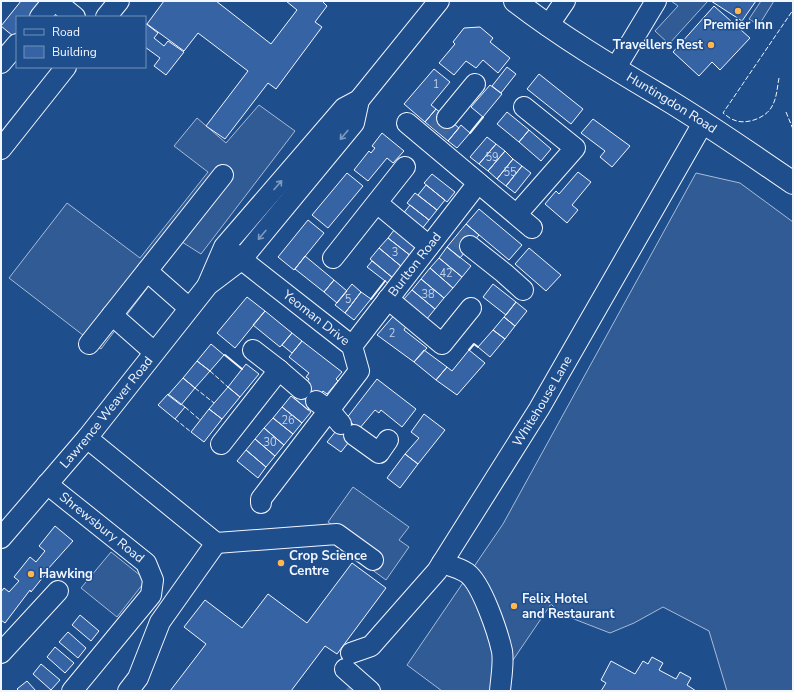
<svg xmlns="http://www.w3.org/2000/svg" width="794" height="692" viewBox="0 0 794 692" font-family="'Nunito Sans',sans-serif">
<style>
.built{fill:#305b95;stroke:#a8bbd7}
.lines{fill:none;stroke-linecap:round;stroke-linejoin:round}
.stream{stroke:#446ba0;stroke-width:5}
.building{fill:#3563a3;stroke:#f2f6ff}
.minor-tunnel{stroke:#3f679d;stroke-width:20;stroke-dasharray:20 10;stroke-linecap:butt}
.minor-casing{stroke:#f2f6ff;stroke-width:22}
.major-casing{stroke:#f2f6ff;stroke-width:24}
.minor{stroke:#1f4e8c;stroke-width:20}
.major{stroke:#1f4e8c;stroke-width:22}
.fence{stroke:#f2f6ff;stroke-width:1;stroke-dasharray:5 2;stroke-linecap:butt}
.wall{stroke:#f2f6ff;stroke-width:2}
.oneway{stroke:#7e9ac0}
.poi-dot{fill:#ffb74d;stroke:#1f4e8c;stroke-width:1.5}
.labels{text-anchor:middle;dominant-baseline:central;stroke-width:3;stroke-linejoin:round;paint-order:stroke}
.number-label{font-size:11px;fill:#c3d1e8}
.poi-label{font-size:13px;font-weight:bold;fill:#f2f6ff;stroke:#1f4e8c;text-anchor:start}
.street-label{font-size:13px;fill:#f2f6ff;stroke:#1f4e8c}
</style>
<rect width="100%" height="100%" fill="#1f4e8c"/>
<path class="built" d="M671,1h37l-39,43 -14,-13 23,-25z
M761,1h13l-15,24 -10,-6z
M259,105l36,26 -94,123 -19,-12 -81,107 -92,-71 58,-75 73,55 68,-86 -34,-26 23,-28 29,25z
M696,173l44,10 53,39v469h-66l-18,-60 -46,-24 -29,16 -24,10 -49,-19 -10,-10 -59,87h-50l-35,-26 96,-141z
M353,487l56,40 -10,13 10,7 -23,33 -49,-36 7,-11 -16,-11z
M111,552l35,28 -29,37 -36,-29z"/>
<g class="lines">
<path class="stream" d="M348,691l8,-8"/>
</g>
<path class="building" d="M21,1h21l-13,16h-12v15l-4,4 -12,-10z
M164,1h52l55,43 26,-34 -11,-9h36l5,5 -12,16 7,5 -46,62 -8,-6 -43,56 -19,-13 42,-55 -50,-38 -14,18 -37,-27z
M711,1h45l-14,20z
M714,6l36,32 -30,32 -8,-8 -13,14 -26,-24z
M145,23l13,10 -4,5 10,8 4,-5 16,11 -18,23 -12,-9 6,-8 -15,-11z
M480,27l13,11 -3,4 20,16 -12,15 -15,-13 -7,8 -10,-7 -12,14 -15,-12 16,-19 -2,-2 11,-14z
M507,67l9,7 -15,19 -9,-7z
M434,69l16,13 -19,23 5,4 -11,13 -21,-18z
M539,74l44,35 -12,15 -44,-35z
M490,85l12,9 -19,23 -12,-10z
M436,109l23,19 -11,13 -23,-19z
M507,112l22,18 -10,12 -22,-18z
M593,119l37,27 -18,21 -12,-10 5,-6 -24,-18z
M461,125l9,8 -13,15 -9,-7z
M529,130l22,19 -10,12 -22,-19z
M382,133l22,18 -11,12 -6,-5 -19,23 -14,-11 15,-19 2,2 4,-5 -3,-2z
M487,137l9,7 -17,20 -9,-7z
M496,144l9,7 -17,20 -9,-7z
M505,151l8,8 -16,20 -9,-8z
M513,159l9,7 -16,20 -9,-7z
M522,166l9,7 -16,20 -9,-7z
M578,172l13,10 -19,23 6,5 -11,13 -22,-19 11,-13 3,3z
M347,173l16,13 -35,42 -16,-13z
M432,174l23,18 -8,10 -23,-19z
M426,185l19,15 -8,10 -19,-15z
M415,193l22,17 -8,10 -22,-17z
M410,205l19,15 -8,10 -19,-15z
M479,209l43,36 -13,15 -43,-36z
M308,220l16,13 -30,37 -16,-13z
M466,224l13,11 -19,23 -13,-11z
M397,226l23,19 -9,11 -23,-18z
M388,238l23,18 -9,11 -23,-19z
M447,247l24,19 -9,11 -23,-19z
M379,248l23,19 -9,11 -23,-19z
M529,248l32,27 -15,16 -31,-27z
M305,256l29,24 -10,12 -29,-23z
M439,258l23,19 -9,11 -23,-20z
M372,261l21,17 -4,6 -22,-17z
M430,268l23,20 -9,10 -23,-19z
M421,279l23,19 -9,11 -23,-19z
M334,280l13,11 -10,12 -13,-11z
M352,284l9,8 -16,21 -10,-8z
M493,284l23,18 -10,13 -23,-18z
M412,290l23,19 -9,11 -23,-20z
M361,292l10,7 -17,21 -9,-7z
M247,297l18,14 -30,37 -18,-15z
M516,302l11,9 -12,15 -11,-9z
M265,311l27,22 -12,14 -27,-22z
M396,313l12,10 -4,7 23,18 -13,14 -37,-27z
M504,317l11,9 -10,13 -12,-9z
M493,330l12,9 -15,18 -12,-10z
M292,333l10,8 -10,12 -10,-8z
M302,341l40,31 -6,7 2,2 -11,13 -4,-3 -15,19 -14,-12 15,-19 -3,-2 3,-4 -20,-16z
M211,344l13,11 -14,16 -13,-10z
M424,350l23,17 -11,13 -22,-18z
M469,350l16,13 -28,32 -21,-15 11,-13 5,4z
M197,361l13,10 -15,17 -12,-10z
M246,364l13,10 -19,23 -12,-10z
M183,378l12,10 -14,17 -13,-10z
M377,379l39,30 -14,18 -21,-17 -2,3 -4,-3 -16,19 -13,-10z
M228,387l12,10 -18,22 -13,-10z
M168,394l17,13 -10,12 -17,-14z
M291,396l20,16 -9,11 -20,-16z
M282,407l20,16 -9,11 -20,-16z
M209,409l13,10 -18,23 -13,-10z
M424,414l21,16 -27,34 -13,-10 14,-16 -8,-6z
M273,418l20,16 -9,11 -20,-17z
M346,419l13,10 -18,23 -14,-10z
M264,428l20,17 -9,11 -20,-17z
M255,439l20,17 -9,11 -20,-17z
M246,450l20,17 -8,11 -21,-17z
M405,454l13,10 -18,24 -13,-10z
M55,526l18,15 -26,29 1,1 -17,21 -1,-2 -25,33 -4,-3v-28l3,-4 5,4 10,-11 -5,-4 16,-20 6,5 9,-11 -6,-5z
M352,563l34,25 -49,66 -12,-8 -34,45h-121l36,-47 -22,-17 21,-27 37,28 26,-34 39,29z
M80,615l19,16 -8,10 -19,-16z
M68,632l18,16 -8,10 -19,-16z
M55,647l19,16 -9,10 -18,-16z
M652,657l11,6 -4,7 17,9 4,-7 11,6 -4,7 9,6h-95l5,-8 -5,-3 10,-19 24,13 8,-13 5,3z
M41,664l19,16 -9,10 -18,-16z
M27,681l9,10h-17l-2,-2z"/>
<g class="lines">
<path class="minor-tunnel" d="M437,131l10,-13
M457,236l13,10"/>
<g class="minor-casing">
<g id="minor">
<path d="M55,1l20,16"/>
<path d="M40,17l13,-16"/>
<path d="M106,17l13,-16"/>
<path d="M548,26l17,-25"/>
<path d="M1,63l16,-19"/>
<path d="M615,69l41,-68"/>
<path d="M447,118l28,-34"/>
<path d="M407,123l125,105"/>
<path d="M1,149l65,-82"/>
<path d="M377,203l52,43"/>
<path d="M517,214l58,-66 -51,-41"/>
<path d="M470,246l34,27 19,17"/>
<path id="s1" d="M232,252l120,94 7,25 -98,128v4"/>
<path d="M333,258l72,-91"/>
<path d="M147,271l42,37"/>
<path d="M208,284l16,-37 120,-139 15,-8 80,-99"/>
<path d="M388,299l54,45 29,-36"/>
<path d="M112,315l42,37"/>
<path d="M89,344l134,-169"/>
<path id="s2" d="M352,346l126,-163"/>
<path d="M253,350l26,20"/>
<path d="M316,401l14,10 11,13"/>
<path d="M354,435l25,18 9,-13"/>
<path d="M87,438l129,105 -56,79 -22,56 -10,13"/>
<path d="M221,444l58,-74 22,19"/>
<path id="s3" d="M47,484l99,79 7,17 -2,15 -79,96"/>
<path id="s4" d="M1,538l86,-100 121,-153 33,-25 113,-137 5,-23"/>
<path d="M216,543l121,-9 36,26"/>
<path d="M442,563c9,3 17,5 25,10 15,11 31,60 35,78 2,12 -1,27 -2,40"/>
<path d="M1,653l57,-62"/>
<path id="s5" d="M351,653l20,-7 66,-75 102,-162 164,-286"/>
<path d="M345,669l25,22"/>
</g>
</g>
<g class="major-casing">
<g id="major">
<path id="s6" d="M515,1c48,37 99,67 151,98 43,26 85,55 127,84"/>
</g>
</g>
<use href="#minor" class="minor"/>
<use href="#major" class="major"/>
<path class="fence" d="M779,78c-2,10 -2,21 -8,30 -7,11 -26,17 -37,12 -4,-1 -8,-5 -11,-7l70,-103
M786,112l7,17
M210,371l18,16
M195,388l19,15
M185,407l15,13
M175,419l16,13"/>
<path class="wall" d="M470,133l13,-16
M371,299l14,-18
M469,350l5,-6 4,3
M225,355l17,14"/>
</g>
<defs><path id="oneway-shaft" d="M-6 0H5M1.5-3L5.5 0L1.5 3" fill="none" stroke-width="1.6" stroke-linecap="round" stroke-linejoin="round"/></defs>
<g class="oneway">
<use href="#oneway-shaft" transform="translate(344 135) rotate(130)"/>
<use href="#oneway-shaft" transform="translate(278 185) rotate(-49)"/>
<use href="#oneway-shaft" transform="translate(262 235) rotate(130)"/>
</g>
<g class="poi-dot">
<circle cx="738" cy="11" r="4"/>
<circle cx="711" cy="45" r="4"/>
<circle cx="281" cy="563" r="4"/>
<circle cx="31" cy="574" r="4"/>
<circle cx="514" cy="606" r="4"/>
</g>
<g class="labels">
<g class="number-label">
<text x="436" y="84">1</text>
<text x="492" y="157">59</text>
<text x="510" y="172">55</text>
<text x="395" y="252">3</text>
<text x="446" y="273">42</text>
<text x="428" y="294">38</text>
<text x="348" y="299">5</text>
<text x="392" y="333">2</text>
<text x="288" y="420">26</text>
<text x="270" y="442">30</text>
</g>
<g class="poi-label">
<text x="738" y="25" text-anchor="middle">Premier Inn</text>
<text x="703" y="45" text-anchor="end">Travellers Rest</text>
<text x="289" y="556">Crop Science<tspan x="289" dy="15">Centre</tspan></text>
<text x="39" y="574">Hawking</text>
<text x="522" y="599">Felix Hotel<tspan x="522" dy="15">and Restaurant</tspan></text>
</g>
<g class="street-label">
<text stroke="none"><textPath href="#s6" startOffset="187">Huntingdon Road</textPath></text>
<text stroke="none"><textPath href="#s2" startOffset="103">Burlton Road</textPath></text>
<text stroke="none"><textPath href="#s1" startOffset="107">Yeoman Drive</textPath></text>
<text stroke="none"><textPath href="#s5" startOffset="321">Whitehouse Lane</textPath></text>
<text stroke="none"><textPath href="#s4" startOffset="164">Lawrence Weaver Road</textPath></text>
<text stroke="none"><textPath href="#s3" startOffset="70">Shrewsbury Road</textPath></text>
</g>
</g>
<rect width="794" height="692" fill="none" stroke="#f2f6ff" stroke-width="4"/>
<rect x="16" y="16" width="130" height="52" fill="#1f4e8c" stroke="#7391ba"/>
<rect x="24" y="29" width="20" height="6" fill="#1f4e8c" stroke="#7391ba"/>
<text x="52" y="36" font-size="12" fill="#f2f6ff">Road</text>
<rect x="24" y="46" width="20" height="12" fill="#3563a3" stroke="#7391ba"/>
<text x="52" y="56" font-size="12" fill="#f2f6ff">Building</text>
</svg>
